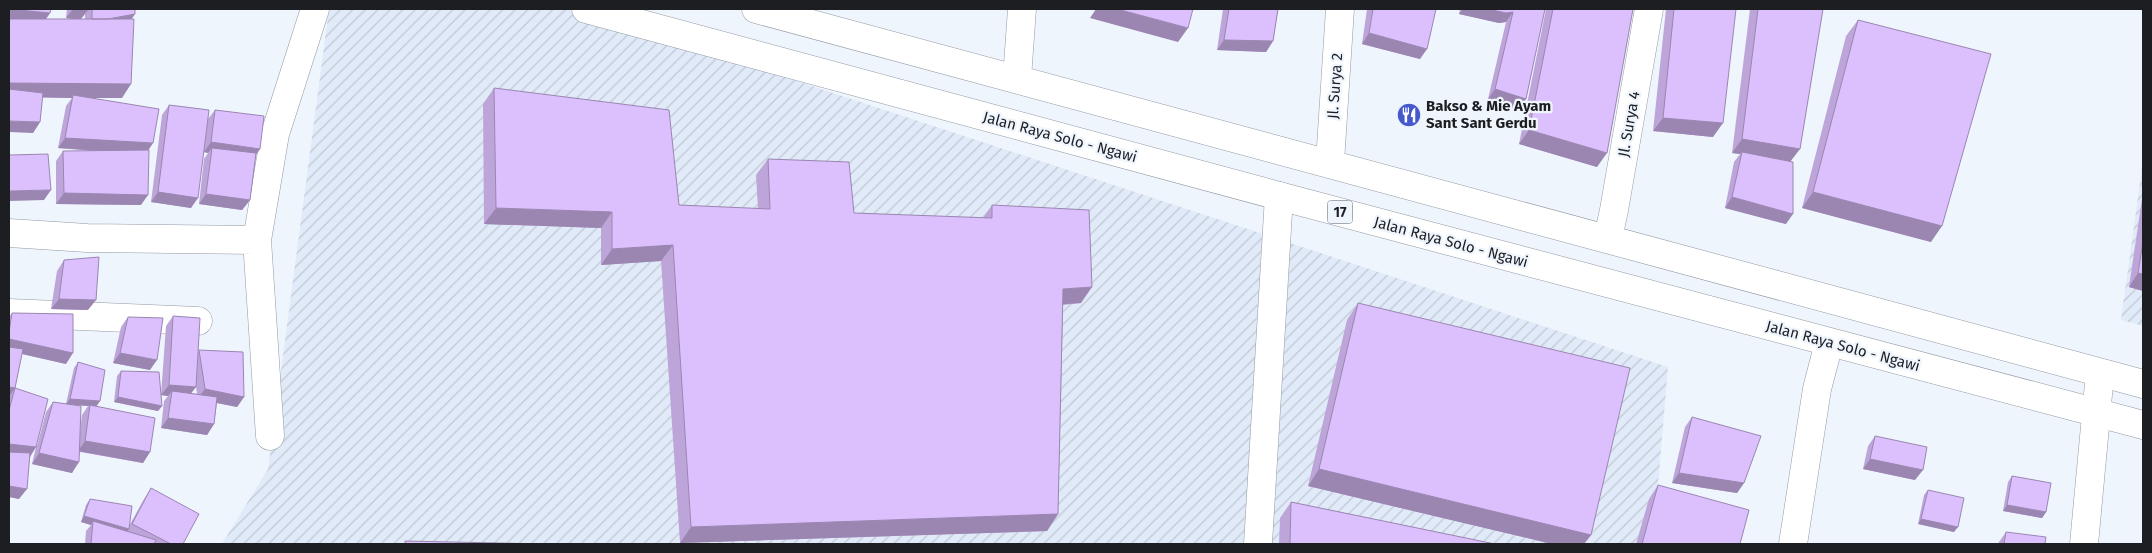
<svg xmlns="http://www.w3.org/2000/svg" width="2152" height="553" viewBox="0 0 2152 553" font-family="'Fira Sans',sans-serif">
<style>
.industrial{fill:url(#industrial-furrows)}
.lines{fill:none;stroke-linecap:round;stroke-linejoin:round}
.minor-casing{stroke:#939aa3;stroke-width:29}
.secondary-casing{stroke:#939aa3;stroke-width:29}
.trunk-casing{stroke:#939aa3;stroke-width:29}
.minor{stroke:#fff;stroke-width:28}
.secondary{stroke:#fff;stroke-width:28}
.trunk{stroke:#fff;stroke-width:28}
.wall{fill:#bda5da;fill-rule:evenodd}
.shaded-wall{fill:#9a86b1}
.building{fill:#dcc0fd;stroke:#9a86b1}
.labels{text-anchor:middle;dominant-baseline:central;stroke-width:4.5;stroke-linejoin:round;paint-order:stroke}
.shield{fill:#eff5fd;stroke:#5b5e64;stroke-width:1}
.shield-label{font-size:14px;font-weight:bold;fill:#1c1e22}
.street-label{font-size:15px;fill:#1c1e22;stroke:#eff5fd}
.poi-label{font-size:15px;font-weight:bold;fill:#1c1e22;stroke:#eff5fd;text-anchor:start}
</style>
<defs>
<pattern id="industrial-furrows" width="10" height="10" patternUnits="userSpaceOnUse" patternTransform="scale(1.25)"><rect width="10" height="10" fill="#e1eaf8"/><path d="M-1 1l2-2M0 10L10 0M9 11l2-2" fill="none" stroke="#c0c8d4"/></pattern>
</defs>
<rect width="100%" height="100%" fill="#eff5fd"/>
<path class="industrial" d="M329,9h248l1091,358 -15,177h-1431l46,-75z
M2143,161v165l-22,-6z"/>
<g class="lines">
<g class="minor-casing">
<path id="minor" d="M1017,78l5,-69
M1330,162l10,-153
M9,233l78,5 170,2
M1608,238l6,-28 35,-201
M9,313l189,8
M270,436l-13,-196 18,-106 40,-125
M1258,544l21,-348
M1793,544l24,-155 12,-46"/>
</g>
<g class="secondary-casing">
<path id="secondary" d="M2084,544l16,-171"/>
</g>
<g class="trunk-casing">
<path id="trunk" d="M586,9l693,187 864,229
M756,9l1387,375"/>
</g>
<use href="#minor" class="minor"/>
<use href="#secondary" class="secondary"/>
<use href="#trunk" class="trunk"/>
</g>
<path class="wall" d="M9,9l41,4 -4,6h26l-6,-1 1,-9h68v5l-4,5 -9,79h-35l61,52 -7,55 -85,-1v-43l7,-10h31l-36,-3 8,-42 6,-8 -30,-1 -2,25 -7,11zM85,14v5h-4z
M1223,9h55l-5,32 -7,11 -49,-2z
M1367,9h69l-16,50 -58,-15z
M1460,9h85l-19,90 -8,11 -30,-11 18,-77 -7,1 -40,-9z
M1546,9h87l-36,158 -78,-23z
M1666,9h70l-23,128 -60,-6z
M1750,9h73l-33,153 -4,62 -61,-16 9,-46 6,-8 -8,-1z
M1858,20l73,222 -129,-34 44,-172z
M494,88l185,117 79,4 -2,-34 12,-16 86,54 129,5 9,-13 89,98 -18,2 -5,209 -11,17 -367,12 -19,-282 -60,4v-37l-117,-4 -1,-120z
M169,105l39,14 7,-9 45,39 -4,6 -6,45 -8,10 -43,-6 5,-45 4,-6 -4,-1 -13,56 -40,-6 11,-87z
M2143,192v99l-14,-4z
M64,260l24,50 -37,-1 6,-38z
M1358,303l233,232 -7,9h-32l-244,-58 39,-166z
M12,313l54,51 -44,-10 -7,34 22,58 9,-34 7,-10 13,2 8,-36 4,-6 22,39 -4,5 54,46 -7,11 -63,-11 -8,21 -40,-9 4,-17 -6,10 -11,42 -10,-2v-180zM69,405l19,1 -6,9 -2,16z
M173,316l25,37 1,-3 45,47 -7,10 -20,-4 -3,21 -7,11 -46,-7 3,-27 4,-5 -7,-1 5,-69zM196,386l1,8 -6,-1 5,-6z
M128,317l22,53 -37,-7 8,-36z
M121,371l41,35 -4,5 -44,-9 3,-26z
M1692,417l52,66 -7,10 -65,-10 13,-56z
M1875,436l40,44 -52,-11 5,-23z
M2012,476l34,36 -4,6 -39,-7 5,-29z
M1658,485l82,59h-104l13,-45z
M151,488l32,56h-98l1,-13 5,-6 -10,-3 5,-17 4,-6 39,27 15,-27z
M1928,490l26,42 -36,-8 6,-29z
M1291,502l204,42h-216l1,-26z
M2006,532l39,12h-47l1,-2z"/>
<path class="shaded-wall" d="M9,9l41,4 -7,10 -34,-3z
M73,9h6l9,1 -8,10 -14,-2z
M1096,9h21l71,19 -10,14 -88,-24z
M1463,9h25l25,3 -7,10 -7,1 -40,-9z
M135,14l-7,10 -37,-1z
M1369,33l58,16 -7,10 -58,-15z
M1224,40l49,1 -7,11 -49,-2z
M9,83l122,1 -9,14h-49v-3l-1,3 -63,-1z
M1495,89l31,10 -8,11 -30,-11z
M1663,118l60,5 -10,14 -60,-6z
M9,121l31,1 -7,11 -24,-1z
M1529,130l78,23 -10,14 -78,-23z
M65,138l88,5 -7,11 -88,-6z
M1742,139l58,10 -10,13 -48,-10 -2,2 -8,-1z
M211,142l49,7 -7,10 -41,-11 -4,5 -4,-1z
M51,190l-7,10 -35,1v-10z
M158,192l40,6 -7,10 -40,-6z
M1813,192l129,34 -11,16 -129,-34z
M64,193l84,2 -7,10 -85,-1z
M206,194l44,6 -8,10 -43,-6z
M1732,197l61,17 -7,10 -61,-16z
M496,208l116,4 -11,16 -117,-4z
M673,245l-12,16 -60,4 11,-16z
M2138,273l5,1v17l-14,-4z
M1092,287l-11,16 -29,2 11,-16z
M59,299l37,1 -8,10 -37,-1z
M9,339l64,14 -7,11 -57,-13z
M120,353l37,7 -7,10 -37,-7z
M169,385l27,2 -8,10 -16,-6 -4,5 -7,-1z
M9,387l6,1 -6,9z
M205,389l39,8 -7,10 -40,-8z
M118,397l44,9 -4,5 -44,-9z
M70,399l30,2 -4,6 -6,-2 -2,1 -22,-2z
M168,418l46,6 -7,11 -46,-7z
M85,441l65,11 -7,11 -65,-12z
M9,444l27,3 -7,11 -20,-3z
M39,453l40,9 -7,11 -40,-9z
M1870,459l53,11 -8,10 -52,-11z
M1319,469l272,66 -7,9h-32l-244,-58z
M1679,473l65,10 -7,10 -65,-10z
M9,486l18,3 -8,10 -10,-2z
M2007,505l39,7 -4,6 -39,-7z
M1058,514l-11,17 -367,12 11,-16z
M84,516l45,13 -4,5 -32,-13 -2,4 -10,-3z
M1921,519l37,8 -4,5 -36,-8z"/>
<path class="building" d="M9,9h42l-1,4z
M92,9h43v5l-27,5h-16z
M1117,9h76l-5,19z
M1229,9h49l-5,32 -49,-1z
M1373,9h63l-9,40 -58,-16z
M1488,9h57l-19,90 -31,-10 18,-77 -7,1z
M1553,9h80l-26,144 -78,-23z
M1674,9h62l-13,114 -60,-5z
M1758,9h65l-23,140 -58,-10z
M9,19h125l-3,65 -122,-1z
M1858,20l133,34 -49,172 -129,-34z
M494,88l175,22 10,95 91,4 -2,-50 81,3 5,51 138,5v-13l97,5 3,77 -29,2 -5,225 -367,13 -18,-282 -61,4v-37l-116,-4z
M9,89l34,4 -3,29 -31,-1z
M73,95l86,14 -6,34 -88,-5z
M169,105l40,5 -11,88 -40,-6z
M215,110l49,6 -4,33 -49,-7z
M212,148l44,5 -6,47 -44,-6z
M149,150l-1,45 -84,-2 -1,-42z
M1742,152l51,10v52l-61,-17z
M48,154l3,36 -42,1v-36z
M2143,242v32l-5,-1z
M99,257l-3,43 -37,-1 5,-39z
M1358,303l272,65 -39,167 -272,-66z
M12,313l61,1v39l-64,-14v-7z
M173,316l27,2 -4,69 -27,-2z
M128,317l35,1 -6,42 -37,-7z
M9,347l14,2 -8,39 -6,-1z
M199,350l44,2 1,45 -39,-8z
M78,362l27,8 -5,31 -30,-2z
M121,371l38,1 3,34 -44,-9z
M15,388l33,11 -12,48 -27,-3v-34z
M172,391l45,6 -3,27 -46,-6z
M53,402l28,4 -2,56 -40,-9z
M90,405l65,13 -5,34 -65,-11z
M1692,417l69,19 -17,47 -65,-10z
M1875,436l52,11 -4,23 -53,-11z
M9,452l21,1 -3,36 -18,-3z
M2012,476l39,7 -5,29 -39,-7z
M1658,485l91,25 -9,34h-98z
M151,488l48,26 -16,30h-12l-39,-20z
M1928,490l36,8 -6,29 -37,-8z
M90,499l42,7 -3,23 -45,-13z
M1291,502l204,42h-205z
M93,521l63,19 -2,4h-63z
M2006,532l40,5 -1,7h-41z
M405,541l140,3h-140z"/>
<defs>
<g id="restaurant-disc" transform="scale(1.25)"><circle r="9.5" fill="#4559cd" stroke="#eff5fd"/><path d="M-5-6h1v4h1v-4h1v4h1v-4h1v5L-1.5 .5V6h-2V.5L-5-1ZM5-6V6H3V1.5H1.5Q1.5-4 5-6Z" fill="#fff"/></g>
</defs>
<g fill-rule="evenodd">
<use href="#restaurant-disc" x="1409" y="115"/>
</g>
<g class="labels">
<rect class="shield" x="1327.5" y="200.5" width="25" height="23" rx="4"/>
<g class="shield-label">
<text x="1340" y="212">17</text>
</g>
<g class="street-label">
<text transform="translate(1335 86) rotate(-86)">Jl. Surya 2</text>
<text transform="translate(1629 124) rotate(-80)">Jl. Surya 4</text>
<text transform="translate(1060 137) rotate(15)">Jalan Raya Solo - Ngawi</text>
<text transform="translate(1451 242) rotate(15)">Jalan Raya Solo - Ngawi</text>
<text transform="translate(1843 346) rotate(15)">Jalan Raya Solo - Ngawi</text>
</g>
<g class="poi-label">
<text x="1426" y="106">Bakso &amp; Mie Ayam<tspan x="1426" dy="17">Sant Sant Gerdu</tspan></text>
</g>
</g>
<rect width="2152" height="553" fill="none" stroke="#1c1e22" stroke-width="20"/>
</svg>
